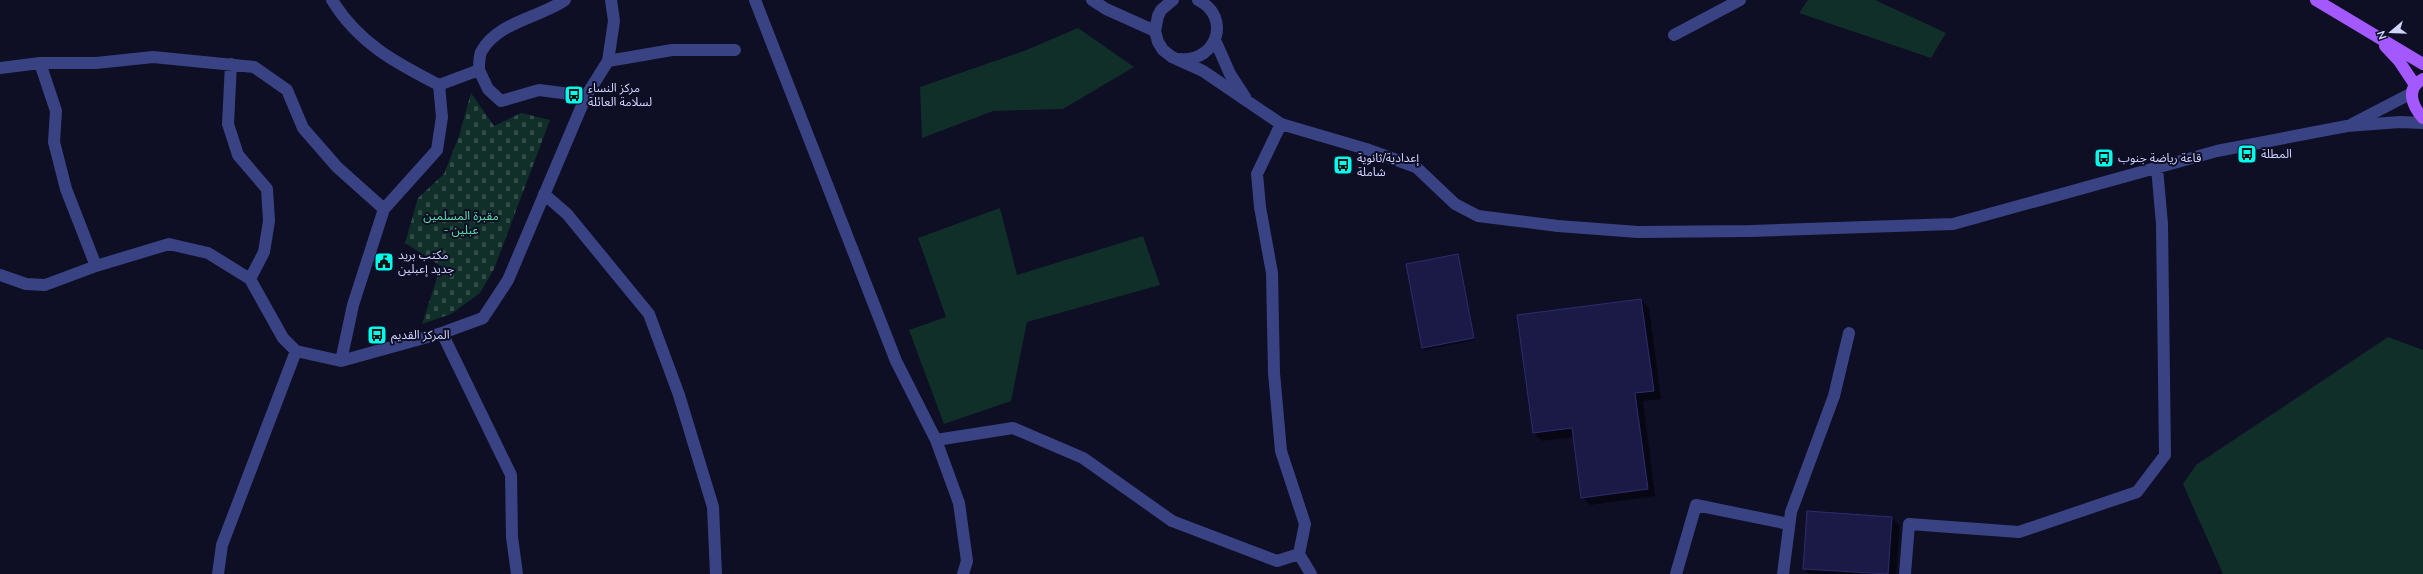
<svg xmlns="http://www.w3.org/2000/svg" width="2423" height="574" viewBox="0 0 2423 574" font-family="'Nunito Sans','Noto Sans Arabic',sans-serif">
<style>
.grass{fill:#112f29}
.cemetery{fill:url(#cemetery-stones)}
.shadow{fill:#0007}
.building{fill:#1b1a46;stroke:#2e2c72}
.lines{fill:none;stroke-linecap:round;stroke-linejoin:round}
.minor{stroke:#394384;stroke-width:12}
.major{stroke:#a459ff;stroke-width:12}
.labels{text-anchor:middle;dominant-baseline:central;stroke-width:4;stroke-linejoin:round;paint-order:stroke}
.poi-label{font-size:12px;fill:#d2d5ff;stroke:#0e0e25;text-anchor:start}
.park-label{font-size:12px;fill:#5ce1a9;stroke:#0e0e25}
</style>
<defs>
<pattern id="cemetery-stones" width="16" height="16" patternUnits="userSpaceOnUse"><rect width="16" height="16" fill="#112f29"/><path d="M2 7V4a2 2 0 0 1 4 0v3zM10 15v-3a2 2 0 0 1 4 0v3z" fill="#334c49"/></pattern>
</defs>
<rect width="100%" height="100%" fill="#0e0e25"/>
<path class="grass" d="M1808,0h67l71,33 -15,25 -132,-45z
M1078,28l56,39 -71,42 -70,2 -71,27 -2,-51 104,-36z
M1000,208l17,67 126,-39 17,49 -133,37 -16,79 -67,23 -35,-94 37,-13 -28,-79z
M2388,337l35,13v224h-200l-40,-90 13,-19z"/>
<path class="cemetery" d="M471,93l23,33 27,-13 29,7 -56,149 -14,24 -29,21 -29,10 19,-58 -36,-23 13,-45 26,-24 15,-38z"/>
<path class="shadow" d="M1457,256l18,84 -51,10 -17,-85z
M1641,300l8,8 12,91 -18,2 12,95 -65,9 -8,-8 -8,-60 -32,4 -8,-8 -16,-117z
M1892,518l8,8 -4,48h-87l-5,-5z"/>
<path class="building" d="M1458,254l16,84 -52,10 -16,-84z
M1641,299l13,92 -19,2 13,96 -67,9 -9,-70 -39,5 -16,-118z
M1807,511l85,6 -4,57 -85,-5z"/>
<g class="lines">
<path class="minor" d="M332,0c26,43 64,63 107,85l40,-15c0,-5 0,-13 2,-18 16,-30 58,-34 84,-52
M755,0l141,361 40,79 23,63 8,58 -4,13
M1092,0l14,9 49,22
M1173,0l-12,10 -3,6 -3,15 3,11 5,8 9,7 31,14 78,53 85,25 50,18 39,37 23,12 80,10 80,6 113,-1 202,-7 264,-73 130,-25 53,-4 23,1
M1674,35l66,-35
M1215,40l15,34 15,23
M1180,59c37,3 52,-42 18,-59
M608,61l64,-11h63
M40,63l16,48 -2,31 12,47 30,77
M231,64l-3,60 10,31 29,34 2,32 -5,31 -14,27
M0,68l40,-5h56l57,-6 101,10 33,23 16,38 34,39 47,42
M479,70l9,19 13,12 38,-11 47,6
M2352,124l60,-31
M544,194l23,20 82,100 30,81 34,112 3,67
M0,275l26,9 19,1 51,-19 73,-22 39,9 42,26 33,59 13,13 45,10 101,-28 41,-15 25,-38 78,-184 22,-35 6,-40 -3,-21
M442,333l69,142 1,62 5,37
M341,361l12,-56 31,-96 53,-59 5,-33 -3,-32
M936,440l77,-12 70,30 89,63 105,40 22,-7 6,-30 -24,-73 -7,-78 -2,-100 -12,-66 -3,-33 24,-50
M1299,554l12,20
M218,574l4,-29 74,-194
M1676,574l20,-69 93,19
M1783,574l8,-62 43,-116 15,-63
M1905,574l4,-50 110,8 118,-40 28,-37 -3,-231 -5,-56"/>
<path class="major" d="M2316,0l107,64
M2385,46l14,15 16,24
M2423,79c-18,9 -11,27 0,39"/>
</g>
<defs>
<g id="bus-square" transform="scale(1)"><rect x="-9" y="-9" width="18" height="18" rx="4" fill="#00fdeb" stroke="#0e0e25"/><path d="M-5-6H5V4H4V6H2V4H-2V6H-4V4H-5ZM-3.5-4V0h7V-4ZM-3.5 1.2v1.5H-2V1.2ZM2 1.2v1.5H3.5V1.2Z" fill="#111"/></g>
<g id="civic-square" transform="scale(1)"><rect x="-9" y="-9" width="18" height="18" rx="4" fill="#00fdeb" stroke="#0e0e25"/><path d="M-.6-6.5H3V-4.5H.6V-3L4-1V1h2V6H-6V1h2V-1L-.6-3ZM-1.2 2.5V6h2.4V2.5Z" fill="#111"/></g>
</defs>
<g fill-rule="evenodd">
<use href="#bus-square" x="574" y="95"/>
<use href="#bus-square" x="2247" y="154"/>
<use href="#bus-square" x="2104" y="158"/>
<use href="#bus-square" x="1343" y="165"/>
<use href="#civic-square" x="384" y="262"/>
<use href="#bus-square" x="377" y="335"/>
</g>
<g class="labels">
<g class="poi-label">
<text x="588" y="88">مركز النساء<tspan x="588" dy="14">لسلامة العائلة</tspan></text>
<text x="2261" y="154">المطلة</text>
<text x="1357" y="158">إعدادية/ثانوية<tspan x="1357" dy="14">شاملة</tspan></text>
<text x="2118" y="158">قاعة رياضة جنوب</text>
<text x="398" y="255">مكتب بريد<tspan x="398" dy="14">جديد إعبلين</tspan></text>
<text x="391" y="335">المركز القديم</text>
</g>
<g class="park-label">
<text x="461" y="216">مقبرة المسلمين<tspan x="461" dy="14">- عبلين</tspan></text>
</g>
</g>
<g transform="translate(2391 32) rotate(251)" stroke="#0e0e25" stroke-width="3" paint-order="stroke">
<path d="M0-3L7 15L0 10L-7 15Z" fill="#d2d5ff"/>
<text y="-6" font-size="11" font-weight="bold" text-anchor="middle" fill="#d2d5ff">N</text>
</g>
</svg>
